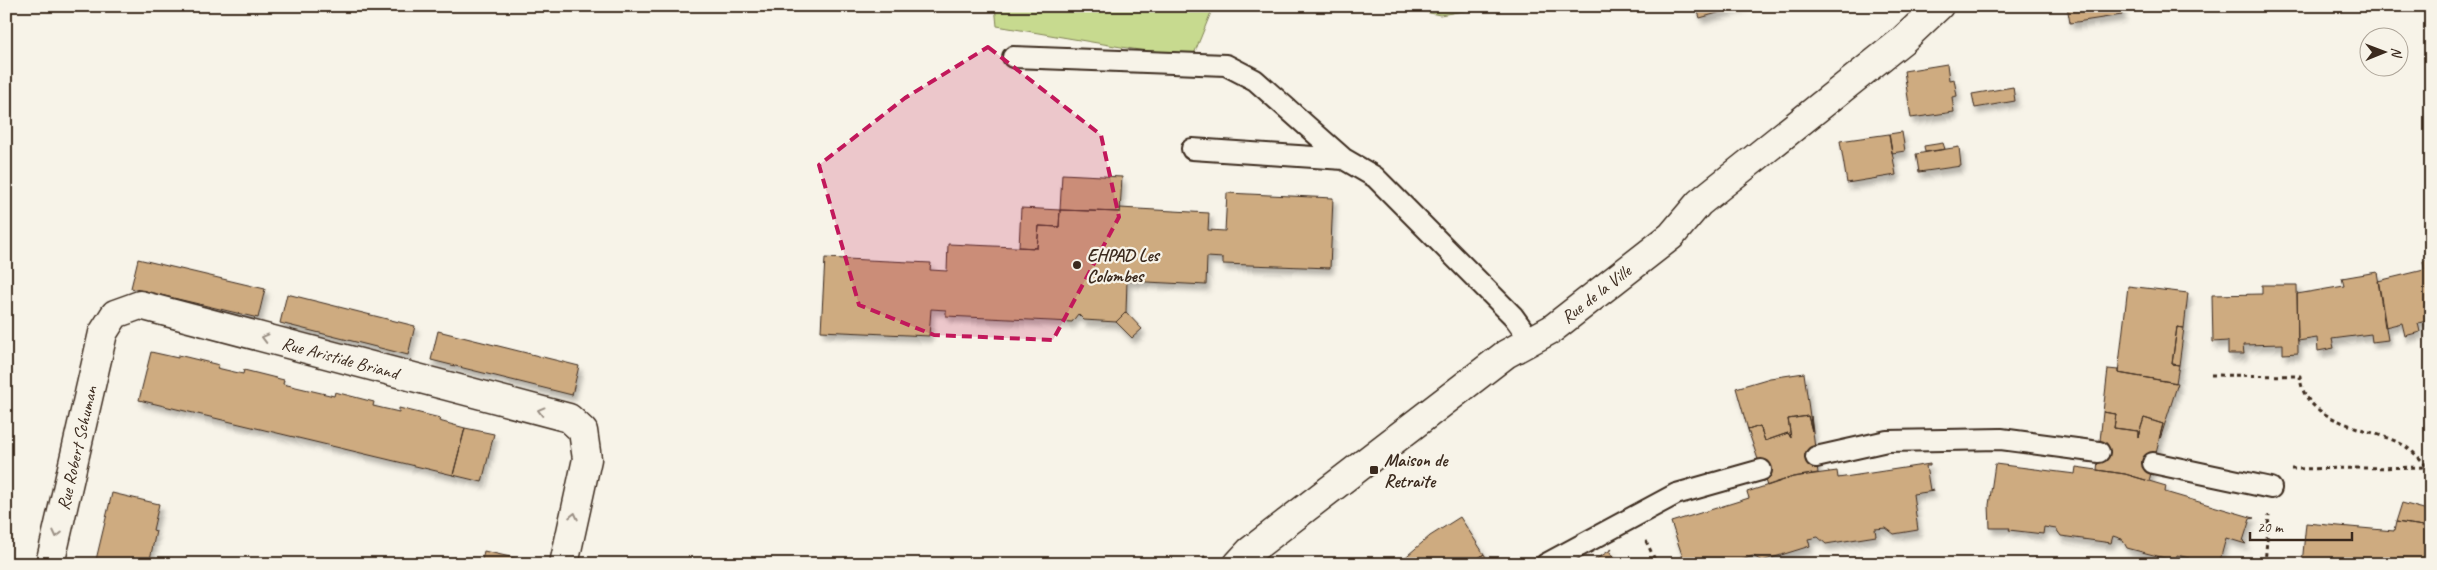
<svg xmlns="http://www.w3.org/2000/svg" width="2437" height="570" viewBox="0 0 2437 570" font-family="Caveat,sans-serif">
<style>
.green{fill:#c7da8f;stroke:#818256}
.building{fill:#ceab80;stroke:#3b2a1e;filter:url(#shadow)}
.lines{fill:none;stroke-linecap:round;stroke-linejoin:round}
.service-casing{stroke:#3b2a1e;stroke-width:24}
.minor-casing{stroke:#3b2a1e;stroke-width:31}
.path{stroke:#3b2a1e;stroke-width:3;stroke-dasharray:4 4;stroke-linecap:butt}
.service{stroke:#f7f3e8;stroke-width:20}
.minor{stroke:#f7f3e8;stroke-width:28}
.oneway{stroke:#998e83}
.marked{fill:#c2185b;fill-opacity:0.2;stroke:#c2185b;stroke-width:4;stroke-dasharray:10 6;stroke-linejoin:round}
.poi-dot{fill:#3b2a1e;stroke:#f7f3e8;stroke-width:2}
.labels{text-anchor:middle;dominant-baseline:central;stroke-width:4.5;stroke-linejoin:round;paint-order:stroke}
.poi-label{font-size:18px;font-weight:bold;fill:#3b2a1e;stroke:#f7f3e8;text-anchor:start}
.street-label{font-size:18px;fill:#3b2a1e;stroke:#f7f3e8}
</style>
<defs>
<filter id="shadow"><feDropShadow dx="3" dy="5.5" stdDeviation="2.5" flood-color="#0004"/></filter>
</defs>
<rect width="100%" height="100%" fill="#f7f3e8"/>
<filter id="ink" filterUnits="userSpaceOnUse"><feTurbulence type="fractalNoise" baseFrequency=".02" numOctaves="2"/><feDisplacementMap in="SourceGraphic" scale="10" xChannelSelector="R" yChannelSelector="G"/><feConvolveMatrix kernelMatrix="1 2 1 2 8 2 1 2 1" color-interpolation-filters="sRGB"/></filter>
<g filter="url(#ink)">
<path class="green" d="M995,6h286l-69,4 -20,49 -195,-33z
M1394,6h99l-53,9z"/>
<path class="building" d="M1696,6h46l-42,12z
M2067,6h55v9l-52,8z
M1947,64l2,16 5,-1 3,17 -5,1 2,15 -43,6 -7,-47z
M2013,87l2,14 -40,7 -3,-14z
M1902,132l3,19 -13,2 -3,-19z
M1889,134l7,41 -49,8 -7,-42z
M1943,143l2,6 -20,3 -1,-6z
M1959,147l2,19 -42,6 -3,-18z
M1062,174l60,3 -2,35 -60,-2z
M1227,193l106,5 -3,70 -107,-4v-6l-16,-1 -1,28 -79,-4 -1,31 -10,10 -32,-2 -6,-6 -6,8 -126,-6v-6l-15,-1 -2,27 -108,-5 4,-73 106,5 -1,7 17,1 1,-27 89,4 2,-22 20,1 1,-17 60,2v-4l89,5 -1,17 17,1z
M1021,208l39,2 -1,17 -20,-1 -2,22 -18,-1z
M138,259l127,30 -7,29 -127,-30z
M2431,259v61l-13,3 2,9 -15,4 -3,-13 -17,4 -7,-46 46,-11 -1,-9z
M2377,272l11,68 -16,2 -1,-8 -39,5 2,9 -16,3 -1,-13 -19,3 -1,-47 47,-8 -2,-8z
M2262,285h35l1,68 -15,1v-10l-40,1 1,9h-16v-13l-15,1 -1,-47 50,-1z
M2128,286l60,7 -4,35 -7,-1 -5,37 7,1 -3,18 -58,-10z
M287,294l128,32 -7,29 -128,-32z
M1126,312l16,17 -10,9 -16,-16z
M2177,327l7,1 -5,37 -7,-1z
M438,331l141,35 -7,29 -141,-35z
M151,352l27,6v-3l41,10 -2,3 26,6 1,-4 40,10 -1,4 51,12 1,-4 39,10 -1,4 26,6v-4l41,10 -1,3 26,7 -12,47 -314,-75z
M2108,369l10,1v3l60,10 -18,56h-1l4,-15 -19,-6 -6,19v-6l-24,-3 2,-14 -13,-2z
M1804,373l8,58 -4,-15 -20,3 3,19 -3,-5 -23,8 -5,-15 -12,4 -12,-42 34,-10z
M2103,412l13,2 -2,14 24,3v6l6,-19 19,6 -14,57 -24,-7 -28,-4z
M1808,416l4,15 -1,-15 7,57 -25,4 -26,9 -19,-56 12,-4 5,15 23,-8 3,5 -3,-19z
M465,428l29,6 -12,48 -29,-7z
M1930,464v2h-4l4,24 3,-1 1,2 -21,3 5,36 -24,4 -8,-6 -11,1 1,7 -50,8 -8,-7 -10,2 2,7 -48,15 -9,-5 -11,4 2,4h-59l-14,-42 78,-24 -2,-6 46,-15 44,-6 1,7z
M1995,464l80,10 1,-7 49,7 41,12 -1,6 89,26 -4,1 -7,22 3,3 -20,-6 -7,26h-28l-2,-6 -12,-3 -1,6 -49,-13 -5,-9 -9,-3 -2,7 -50,-7 -5,-7 -12,-2 -1,7 -34,-4 1,-2h-20l-1,-23z
M112,493l47,11 -6,26 3,1 -7,33h-54z
M2402,503l29,8v16l-35,-5z
M1460,517l24,37 -14,10h-67l-2,-3 29,-25z
M2396,522l35,5v37h-129l4,-41 88,8z
M1612,549l-2,3 8,12h-29z
M484,551l48,11 -1,2h-50z
M1484,554l6,10h-20z"/>
<g class="lines">
<g class="service-casing">
<path id="service" d="M1013,57l213,8 29,15 89,79
M1192,149l152,10 31,18 138,139 18,25
M1816,457l71,-16 114,-2 98,13
M2153,463l118,25
M1546,564l130,-70 85,-24"/>
</g>
<g class="minor-casing">
<path id="minor" d="M50,564l53,-231 12,-19 25,-9 429,113 14,13 4,28 -23,105
M1238,564l12,-13 256,-197 46,-25 119,-93 28,-33 204,-163 36,-34"/>
</g>
<path class="path" d="M2211,375l89,1c3,49 71,50 105,70 9,6 16,14 23,21
M2291,469l140,-2
M1646,541l11,23
M1196,564l12,-10
M2265,564l4,-49"/>
<use href="#service" class="service"/>
<use href="#minor" class="minor"/>
</g>
<defs><path id="oneway-chevron" d="M-2-3.5L2.5 0L-2 3.5" fill="none" stroke-width="1.6" stroke-linecap="round" stroke-linejoin="round" transform="scale(1.25)"/></defs>
<g class="oneway">
<use href="#oneway-chevron" transform="translate(265 338) rotate(-165)"/>
<use href="#oneway-chevron" transform="translate(541 411) rotate(-165)"/>
<use href="#oneway-chevron" transform="translate(574 516) rotate(-77)"/>
<use href="#oneway-chevron" transform="translate(57 534) rotate(103)"/>
</g>
</g>
<path class="marked" d="M988,47l113,88 18,82 -66,123 -119,-5 -75,-30 -40,-140 86,-67z"/>
<g class="poi-dot">
<circle cx="1077" cy="265" r="5"/>
<rect x="1369" y="465" width="10" height="10" rx="2.5"/>
</g>
<g class="labels">
<g class="poi-label">
<text x="1087" y="255">EHPAD Les<tspan x="1087" dy="21">Colombes</tspan></text>
<text x="1384" y="460">Maison de<tspan x="1384" dy="21">Retraite</tspan></text>
</g>
<g class="street-label">
<text transform="translate(1596 294) rotate(-38)">Rue de la Ville</text>
<text transform="translate(340 358) rotate(15)">Rue Aristide Briand</text>
<text transform="translate(77 448) rotate(-77)">Rue Robert Schuman</text>
</g>
</g>
<rect width="2437" height="570" fill="none" stroke="#f7f3e8" stroke-width="25"/>
<rect x="12" y="12" width="2412" height="545" fill="none" stroke="#3b2a1e" stroke-width="2" filter="url(#ink)"/>
<g transform="translate(2384 52) rotate(89)"><circle r="24" fill="#f7f3e8" stroke="#aca397"/>
<path d="M0-4L9 19L0 12L-9 19Z" fill="#3b2a1e"/>
<text y="-8" font-size="14" font-weight="bold" text-anchor="middle" fill="#3b2a1e">N</text>
</g>
<path d="M2250 532v8h102v-8" fill="none" stroke="#3b2a1e" stroke-width="2.5"/>
<text x="2257" y="532" font-size="15" fill="#3b2a1e" stroke="#f7f3e8" stroke-width="4" paint-order="stroke">20 m</text>
</svg>
